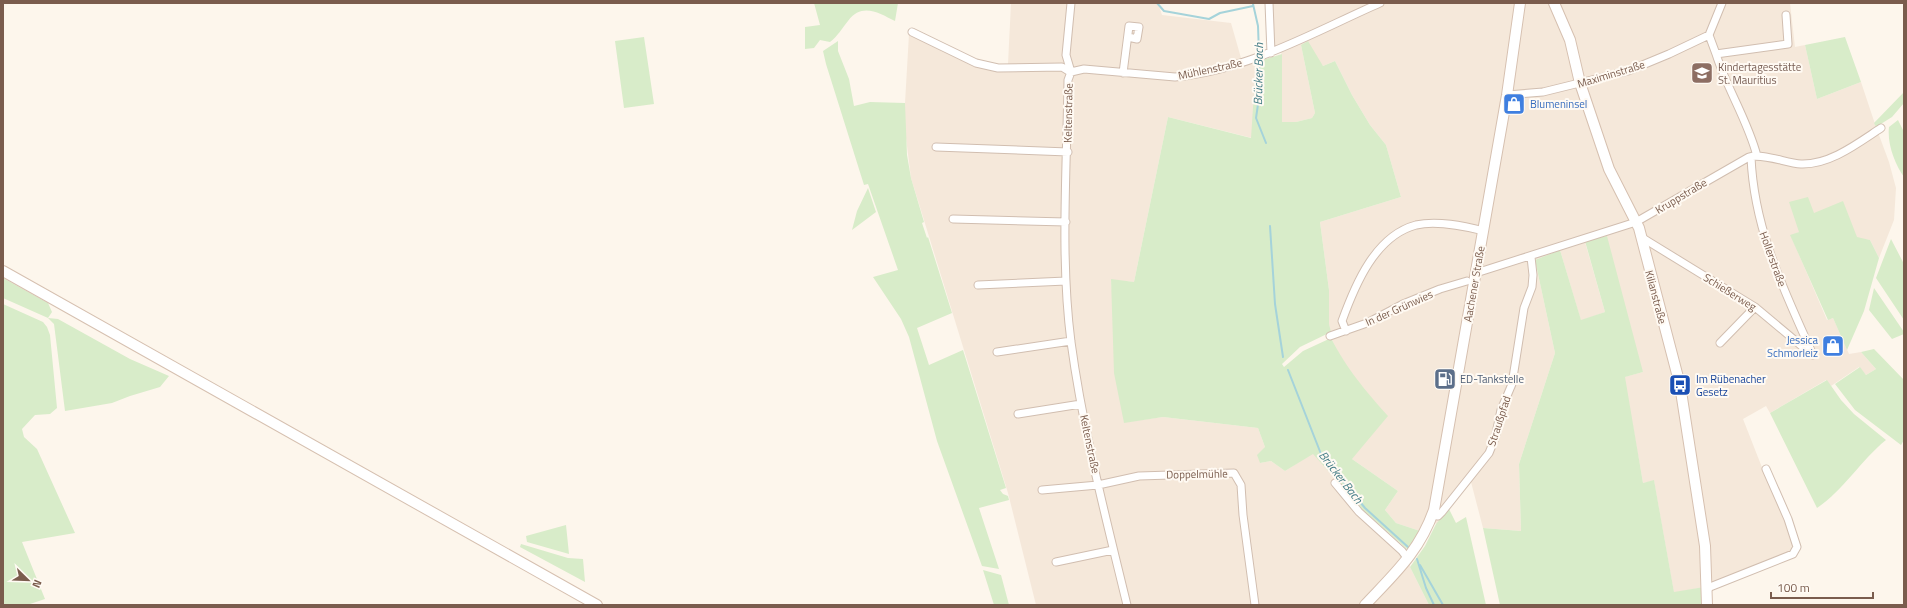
<svg xmlns="http://www.w3.org/2000/svg" width="1907" height="608" viewBox="0 0 1907 608" font-family="'Titillium Web',sans-serif">
<style>
.residential{fill:#f5e8da}
.green{fill:#d8ecc9}
.lines{fill:none;stroke-linecap:round;stroke-linejoin:round}
.stream{stroke:#a5d3da;stroke-width:2}
.street-casing{stroke:#d1beb0;stroke-width:9}
.secondary-casing{stroke:#d6c0b0;stroke-width:12}
.street{stroke:#fff;stroke-width:7}
.secondary{stroke:#fff;stroke-width:10}
.labels{text-anchor:middle;dominant-baseline:central;stroke-width:4;stroke-linejoin:round;paint-order:stroke}
.education-label{font-size:11px;fill:#785e54;stroke:#fffaf3;text-anchor:start}
.street-label{font-size:11px;fill:#7a5c4d;stroke:#fffaf3}
.shop-label{font-size:11px;fill:#366cbe;stroke:#fffaf3;text-anchor:start}
.service-label{font-size:11px;fill:#4e5e75;stroke:#fffaf3;text-anchor:start}
.transit-label{font-size:11px;fill:#164399;stroke:#fffaf3;text-anchor:start}
.water-label{font-size:12px;font-style:italic;fill:#437c86;stroke:#fffaf3}
</style>
<rect width="100%" height="100%" fill="#fdf6ec"/>
<path class="residential" d="M1011,3h147l4,12 69,8 12,42 13,-3 -4,76 -84,-21 -34,165 -23,-2 13,142 39,-5 95,11 7,19 -5,16 11,-2 14,10 28,-18 50,57 46,42 1,15 19,38h-393l-28,-112 -97,-315 -6,-48v-27l4,-69 2,-4 66,31 15,4 16,-1z
M1272,3h518l5,44 10,-2 12,54 44,-17 15,45 13,35 7,26 -2,32 -15,38 -9,-18 -71,-8 -8,4 36,84 6,-2 16,36 12,-2 15,17 -10,6 -7,-8 -28,19 -5,-6 -56,33 -4,-7 -23,13 20,51 24,50 8,32 -91,35 -30,6 -20,-112 -11,2 -19,-106 19,-5 -58,-130 20,70 -24,9 -21,-71 -25,10 20,93 -36,111 2,67 -38,-3 -12,-46 -34,42 -12,-4 -5,11 -24,-8 -11,-13 13,-19 -46,-32 10,-71 -18,-24 -13,-26 -2,-14v-34l-9,-68 81,-25 -15,-52 -16,-20 -18,-30 -17,-34 -12,5 -22,-21 14,68 -3,5 -16,4h-15l1,-68 -10,-10z"/>
<path class="green" d="M814,3h84l-3,18c-16,-8 -33,-19 -47,0 -6,7 -10,15 -18,21l-10,-2 -6,8 -9,1v-22l15,-2z
M644,37l10,67 -30,4 -9,-67z
M1845,37l16,45 -44,17 -12,-54z
M838,41v10l11,28 5,27 16,-4 35,1 2,52 4,23 13,44 -2,1 5,15 1,-1 24,76 -35,15 12,37 34,-15 43,138 -6,2 3,4 5,2 1,4 -30,8 20,61 -17,-3 -45,-125 -28,-104 -8,-18 -28,-42 25,-7 -30,-86 -4,1 -38,-121 -3,-13z
M1308,41l15,25 12,-5 17,34 18,30 16,20 15,52 -81,25 9,68v34l2,8 -31,15 -18,17 2,3 19,-16 28,-13c16,31 33,51 57,78l-36,43 46,32 -13,19 11,13 24,8 -12,19 -45,-40 -50,-56 -28,17 -14,-10 -11,2 -3,-8 8,-8 -7,-19 -95,-11 -39,6 -10,-50 -3,-94 23,3 34,-165 83,21 5,-76 26,-8v68h14l16,-4 3,-5 -14,-68z
M1904,92v11l-12,14 -16,10 -2,-4z
M1898,120l6,12v45c-9,-13 -17,-33 -15,-50z
M868,188l8,24 -24,18 5,-19z
M1808,197l6,16 29,-12 14,36 13,3 9,18 -15,53 -17,39 -14,-32 -5,2 -38,-85 9,-3 -10,-30z
M1607,236l36,136 -18,5 18,106 11,-3 20,112 30,-5v18h-204l-17,-77 38,3 -2,-67 36,-111 -20,-93 25,-10 21,70 24,-8 -20,-71z
M1891,239l13,25v56l-28,-42z
M3,278l45,25 4,9 -4,6 10,1 72,40 39,17 -9,11 -30,9 -18,7 -47,8 -11,-87 -6,-6 -45,-20z
M1874,288l30,44v2l-12,5 -23,-29z
M3,304l40,18 4,5 3,8 7,73 -7,6 -15,1 -13,14 2,8 13,12 38,84 -53,9 23,57 -18,6h-24z
M1874,349l30,31v60l-3,5 -46,-35 -20,-26 25,-17 6,8 10,-6 -15,-17z
M1827,380l14,20 13,14 32,26c-25,20 -42,50 -69,68l-47,-95z
M1449,509l7,14 10,-6 20,88h-57l-19,-38 15,-21 11,-22z
M566,525l3,29 -42,-12 -1,-6z
M521,544l47,14 15,1 2,23 -65,-35z
M983,570l18,5 8,30h-15z"/>
<g class="lines">
<path class="stream" d="M1157,3l7,8 45,8 11,-6 33,-7
M1253,4l5,22 1,28
M1259,58l1,33 -4,27 10,25
M1270,226l5,78 8,53
M1288,370l33,84 44,54 43,39
M1417,559l9,29 8,17
M1420,565l23,40"/>
<g class="street-casing">
<path id="street" d="M1071,3l-5,52 5,17 -3,8c-1,87 -8,176 3,262 12,89 35,176 56,263
M1269,3l2,50
M912,32l64,31 22,5 64,-1 8,5
M1709,35l7,19 72,-10 -2,-29
M1716,54c11,35 32,67 41,102
M1071,72l13,-3 91,8c74,-7 139,-45 205,-74
M1123,73l6,-47 10,1 -2,12 -9,-2
M1507,95l36,-3 85,-21 41,-17 40,-19 13,-32
M936,147l132,5
M1751,157c3,73 33,133 62,198
M953,219l113,3
M1641,237l114,70 55,46
M1476,273l160,-51 113,-65c14,-4 37,6 52,7 29,1 57,-21 80,-36
M978,285l88,-4
M1346,331l-4,-10c13,-36 33,-85 74,-96 21,-5 48,1 68,6
M1330,336l37,-13 36,-19 37,-15 27,-8
M1720,343l35,-36
M997,352l74,-11
M1018,414l63,-10
M1335,483l24,29 43,39 6,8
M1042,490l56,-5 41,-9 95,-3 7,12 2,30 12,90
M1432,515l6,1 4,-4 47,-59 6,-15 6,-28 11,-26 12,-76 8,-21 1,-12 -2,-18
M1056,562l57,-12
M1707,590l3,-3 83,-33 4,-7 -9,-28 -22,-50"/>
</g>
<g class="secondary-casing">
<path id="secondary" d="M1554,3l16,37 10,43 29,86 30,59 41,157 25,161 2,59
M3,271l594,334
M1365,605c30,-32 54,-53 69,-95l73,-415 13,-92"/>
</g>
<use href="#street" class="street"/>
<use href="#secondary" class="secondary"/>
</g>
<defs>
<g id="school-square" transform="scale(1.15)"><rect x="-9" y="-9" width="18" height="18" rx="4" fill="#8d6e63" stroke="#fffaf3"/><path d="M0-5L7-2L0 1L-7-2ZM-4 1L0 2.5L4 1V4Q0 6-4 4Z" fill="#fff"/></g>
<g id="shop-square" transform="scale(1.15)"><rect x="-9" y="-9" width="18" height="18" rx="4" fill="#3f7fe0" stroke="#fffaf3"/><path d="M-5-2.5h2.3a2.7 3.5 0 0 1 5.4 0H5L5.5 6h-11ZM-1.5-2.5h3a1.5 2.3 0 0 0-3 0Z" fill="#fff"/></g>
<g id="fuel-square" transform="scale(1.15)"><rect x="-9" y="-9" width="18" height="18" rx="4" fill="#5c6f8a" stroke="#fffaf3"/><path d="M-5.5-6h7V0h2V4h1.3V-2.5L3-4.5l.8-.8L6-3V5H2.5V1h-1V6h-7ZM-4.2-4.7v3.2H.2V-4.7Z" fill="#fff"/></g>
<g id="bus-square" transform="scale(1.15)"><rect x="-9" y="-9" width="18" height="18" rx="4" fill="#1a4fb4" stroke="#fffaf3"/><path d="M-5-6H5V4H4V6H2V4H-2V6H-4V4H-5ZM-3.5-4V0h7V-4ZM-3.5 1.2v1.5H-2V1.2ZM2 1.2v1.5H3.5V1.2Z" fill="#fff"/></g>
</defs>
<g fill-rule="evenodd">
<use href="#school-square" x="1702" y="73"/>
<use href="#shop-square" x="1514" y="104"/>
<use href="#shop-square" x="1833" y="346"/>
<use href="#fuel-square" x="1445" y="379"/>
<use href="#bus-square" x="1680" y="385"/>
</g>
<g class="labels">
<g class="education-label">
<text x="1718" y="67">Kindertagesstätte<tspan x="1718" dy="13">St. Mauritius</tspan></text>
</g>
<g class="street-label">
<text transform="translate(1210 69) rotate(-12)">Mühlenstraße</text>
<text transform="translate(1611 74) rotate(-17)">Maximinstraße</text>
<text transform="translate(1068 113) rotate(-89)">Keltenstraße</text>
<text transform="translate(1681 196) rotate(-31)">Kruppstraße</text>
<text transform="translate(1773 259) rotate(70)">Hollerstraße</text>
<text transform="translate(1474 284) rotate(-80)">Aachener Straße</text>
<text transform="translate(1730 292) rotate(32)">Schießerweg</text>
<text transform="translate(1656 297) rotate(75)">Kilianstraße</text>
<text transform="translate(1399 308) rotate(-24)">In der Grünwies</text>
<text transform="translate(1499 421) rotate(-72)">Straußpfad</text>
<text transform="translate(1090 444) rotate(78)">Keltenstraße</text>
<text transform="translate(1197 474) rotate(-1)">Doppelmühle</text>
</g>
<g class="shop-label">
<text x="1530" y="104">Blumeninsel</text>
<text x="1818" y="340" text-anchor="end">Jessica<tspan x="1818" dy="13">Schmorleiz</tspan></text>
</g>
<g class="service-label">
<text x="1460" y="379">ED-Tankstelle</text>
</g>
<g class="transit-label">
<text x="1696" y="379">Im Rübenacher<tspan x="1696" dy="13">Gesetz</tspan></text>
</g>
<g class="water-label">
<text transform="translate(1258 74) rotate(-89)">Brücker Bach</text>
<text transform="translate(1341 477) rotate(52)">Brücker Bach</text>
</g>
</g>
<rect width="1907" height="608" fill="none" stroke="#7a5c4d" stroke-width="8"/>
<g transform="translate(28 580) rotate(113)" stroke="#fffaf3" stroke-width="3" paint-order="stroke">
<path d="M0-3L7 15L0 10L-7 15Z" fill="#7a5c4d"/>
<text y="-6" font-size="11" font-weight="bold" text-anchor="middle" fill="#7a5c4d">N</text>
</g>
<path d="M1771 592v6h102v-6" fill="none" stroke="#7a5c4d" stroke-width="2"/>
<text x="1777" y="592" font-size="12" fill="#7a5c4d" stroke="#fffaf3" stroke-width="3" paint-order="stroke">100 m</text>
</svg>
